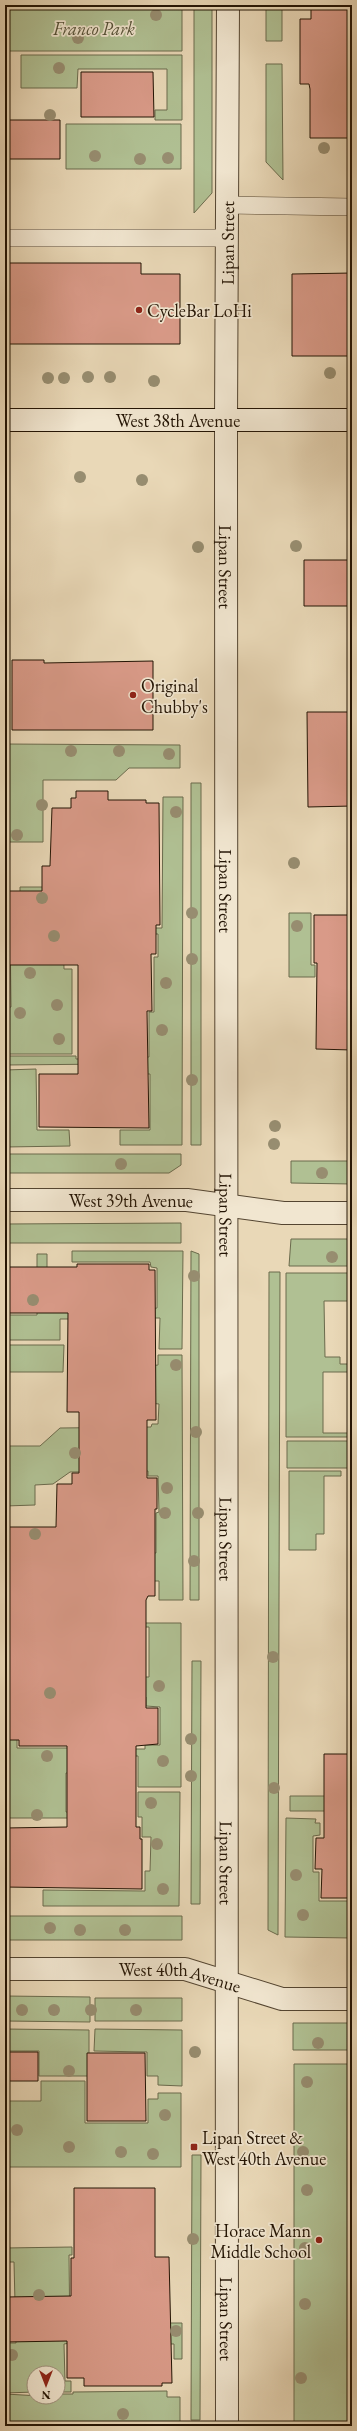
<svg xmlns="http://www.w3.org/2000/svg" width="357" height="2431" viewBox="0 0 357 2431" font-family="'EB Garamond',serif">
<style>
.green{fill:#b0c093;stroke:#6a6a4c}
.building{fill:#d99a88;stroke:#231404}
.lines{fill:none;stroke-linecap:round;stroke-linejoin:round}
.service-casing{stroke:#544531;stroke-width:18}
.minor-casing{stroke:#544531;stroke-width:24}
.tertiary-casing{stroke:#544531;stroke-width:24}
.secondary-casing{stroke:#231404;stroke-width:24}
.service{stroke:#f1e6d0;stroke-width:17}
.minor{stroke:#f1e6d0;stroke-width:22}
.tertiary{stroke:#f1e6d0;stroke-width:22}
.secondary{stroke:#f1e6d0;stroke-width:22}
.tree{fill:#978d70}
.poi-dot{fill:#8f2418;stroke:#f1e6d0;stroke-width:1.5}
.labels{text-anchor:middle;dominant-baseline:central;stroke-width:3.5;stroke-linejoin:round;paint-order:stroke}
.park-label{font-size:18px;font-style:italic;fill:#545036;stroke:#f1e6d0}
.street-label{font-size:18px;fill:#231404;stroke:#f1e6d0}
.poi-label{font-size:18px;fill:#231404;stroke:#f1e6d0;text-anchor:start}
</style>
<rect width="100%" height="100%" fill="#e9d8b7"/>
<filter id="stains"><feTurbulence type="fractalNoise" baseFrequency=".005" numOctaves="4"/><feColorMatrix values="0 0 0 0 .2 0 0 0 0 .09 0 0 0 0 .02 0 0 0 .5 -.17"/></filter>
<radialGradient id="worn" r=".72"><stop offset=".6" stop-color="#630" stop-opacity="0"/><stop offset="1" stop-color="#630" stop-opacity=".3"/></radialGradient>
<path class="green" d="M5,5h177v46h-177z
M194,5h18v188l-18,20z
M266,5h16v36h-16z
M21,55h161v65h-27v-10h12v-41h-89l-1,19h-56z
M266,64h16l1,116 -17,-18z
M66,124h115v45h-115z
M5,744l175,1v23h-51l-13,12h-73v62h-38z
M191,783h10v362h-10z
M163,797h20l-1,348h-62v-15h30v-56h-33v-17h32v-45h5v-55h4v-23h-4v-6h8z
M20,887h53l-10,39 1,43h8v85h-67v-46l6,-1 -1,-82 10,-11z
M289,913h22v52h4v12h-26z
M5,1056h71v3l38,-1v6l-109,1z
M36,1069l1,61h32l1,16 -65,1v-77z
M5,1154h176v11l-12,8h-164z
M291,1161h61v23l-61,-1z
M181,1223v20h-176v-19z
M291,1239h61v27h-63z
M72,1251h111l-1,98h-23l1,-31h-79l76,-10v-40l-6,-1 -1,-5h-78z
M191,1251l8,3v346h-9z
M37,1254h10v34l27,20 6,11h-20v21h-55v-25h32z
M269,1272h11l-2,663 -10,-5z
M286,1273h66v28h-28l1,56h15v7h12v8h-29v61h29v4h-66z
M5,1345h59l-1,27h-58z
M158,1355h24l1,245h-24v-19h-10v-28h7v-40l3,-1 -1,-36h-10v-5l-78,1 -17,12 -18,1v20l-30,1v-18l3,-1v-41h32l20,-18 91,-1 1,-3h6l1,-20 -10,-1v-37l9,-1z
M287,1441h65v27h-65z
M289,1471h52v5h-17v58h-8v16h-27z
M137,1623h44v164h-43v-31h-57v-7h64v-4h15v-38l-14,-1v-9h-3l-6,-20h12v-50h-12z
M192,1661h9l-1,243h-9z
M7,1708h10v40h62v25h-13v39h69v6h-130z
M138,1792h42l-1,114h-136v-16l102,1v-20h5l1,-34h-9v-20h-4z
M290,1796h62v15h-62z
M286,1818l30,1 -1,4h5v12l-7,1v36h6v29h33v37l-67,-1z
M5,1916h177v24h-177z
M5,1996l85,1v25l-85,-1z
M95,1998h87v23h-87z
M293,2023h59v27h-59z
M5,2029l84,1v46h-50v-25h-34z
M95,2029l87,1v56l-24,-1v-9h-11v-24l-53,-1z
M294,2064h58v362h-58z
M41,2081h44v42h63v-24h10v-6h23v74h-176v-66h36z
M192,2155h9l-1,265h-9z
M72,2247v8h-3l1,88 -6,1 1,37h6v11h-13v-19h-24v19l-29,1v-50h11l-2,-81h-9v-14z
M170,2323h12v36h-8v-15l-85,-1z
M167,2391v6h13v29h-175v-32l53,3v-3h15v-2z"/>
<path class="building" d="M311,5h41v133h-42v-49l-1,-5h-9v-65h11z
M81,72h72l1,45h-73z
M5,120h55v39h-55z
M5,263h136v11h39v70h-175z
M352,273v83h-60v-82z
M304,560h48v46h-48z
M12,660h32v3l109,-2v69h-141z
M307,712h45v94l-44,1z
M76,791h32v9h38v3h13l1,122h-4v29h-5l1,57h-5l2,117 -110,-1v-53h39v-109h-73v-74h37v-25h8l2,-58h19v-10h5z
M314,915h38v135l-36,-1 1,-86h-3z
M77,1264h72v6h6l1,150h-9v58h10v31h-2v87h-7l-2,4v108h12v36l-22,2v81h4v12h2v50l-137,-2v-59l62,-1v-81h-48v-6h-14v-213h51l1,-43h15v-11h7v-61h-12l1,-99h-63v-46h72z
M324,1754h28v144h-31l1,-29h-7l1,-31h8z
M5,2052h33v29h-33z
M87,2053h58l1,68h-59z
M74,2188h81v69h14l3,126h-10v3h-78v-8h-17v-37l-62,1v-45l66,-1v-38h3z"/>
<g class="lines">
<g class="service-casing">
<path id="service" d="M227,205l125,2
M5,238h222"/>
</g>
<g class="minor-casing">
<g id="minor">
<path id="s1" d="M226,420l2,-415"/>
<path id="s2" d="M5,1200h182l96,13h69"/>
<path id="s3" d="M5,1969h180l97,30h70"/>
</g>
</g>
<g class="tertiary-casing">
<g id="tertiary">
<path id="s4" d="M226,420l1,2006"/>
</g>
</g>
<g class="secondary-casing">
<g id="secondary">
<path id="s5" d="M5,420h347"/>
</g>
</g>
<use href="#service" class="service"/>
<use href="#minor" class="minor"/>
<use href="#tertiary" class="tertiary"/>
<use href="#secondary" class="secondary"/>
</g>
<g class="tree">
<circle cx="156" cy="15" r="6"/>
<circle cx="78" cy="38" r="6"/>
<circle cx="59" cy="68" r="6"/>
<circle cx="50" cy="115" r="6"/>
<circle cx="324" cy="148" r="6"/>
<circle cx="95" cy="156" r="6"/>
<circle cx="168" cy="158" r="6"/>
<circle cx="140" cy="159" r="6"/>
<circle cx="330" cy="373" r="6"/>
<circle cx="88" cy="377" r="6"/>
<circle cx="110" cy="377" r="6"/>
<circle cx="48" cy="378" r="6"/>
<circle cx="64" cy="378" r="6"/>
<circle cx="154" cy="381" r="6"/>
<circle cx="80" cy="477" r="6"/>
<circle cx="142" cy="480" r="6"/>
<circle cx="296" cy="546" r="6"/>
<circle cx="198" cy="547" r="6"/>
<circle cx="71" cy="751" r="6"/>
<circle cx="119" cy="751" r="6"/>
<circle cx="169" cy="754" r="6"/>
<circle cx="42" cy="805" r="6"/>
<circle cx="176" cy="812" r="6"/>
<circle cx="17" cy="835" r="6"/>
<circle cx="294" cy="863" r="6"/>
<circle cx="42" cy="898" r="6"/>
<circle cx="192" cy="913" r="6"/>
<circle cx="297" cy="926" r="6"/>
<circle cx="54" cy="936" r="6"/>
<circle cx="192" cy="959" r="6"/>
<circle cx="30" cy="973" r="6"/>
<circle cx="166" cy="983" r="6"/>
<circle cx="57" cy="1005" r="6"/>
<circle cx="20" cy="1013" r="6"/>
<circle cx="162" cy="1030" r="6"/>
<circle cx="59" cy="1039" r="6"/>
<circle cx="192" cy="1080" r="6"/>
<circle cx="275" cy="1126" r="6"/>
<circle cx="274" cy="1144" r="6"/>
<circle cx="121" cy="1164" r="6"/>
<circle cx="322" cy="1173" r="6"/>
<circle cx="332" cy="1257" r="6"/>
<circle cx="194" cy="1276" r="6"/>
<circle cx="33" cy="1300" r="6"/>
<circle cx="176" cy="1365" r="6"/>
<circle cx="196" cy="1432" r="6"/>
<circle cx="75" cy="1453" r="6"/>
<circle cx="167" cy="1488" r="6"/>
<circle cx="165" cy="1513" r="6"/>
<circle cx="198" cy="1513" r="6"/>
<circle cx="35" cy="1534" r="6"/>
<circle cx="194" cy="1561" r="6"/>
<circle cx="273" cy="1657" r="6"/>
<circle cx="159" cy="1686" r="6"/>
<circle cx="50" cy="1693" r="6"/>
<circle cx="191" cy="1739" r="6"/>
<circle cx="47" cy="1756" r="6"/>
<circle cx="163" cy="1761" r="6"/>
<circle cx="191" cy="1776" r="6"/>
<circle cx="274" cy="1788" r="6"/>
<circle cx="151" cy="1803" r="6"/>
<circle cx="37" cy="1815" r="6"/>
<circle cx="157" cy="1844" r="6"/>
<circle cx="296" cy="1875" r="6"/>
<circle cx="163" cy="1889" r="6"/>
<circle cx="303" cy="1915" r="6"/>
<circle cx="50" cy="1928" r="6"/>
<circle cx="80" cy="1930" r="6"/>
<circle cx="125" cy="1930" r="6"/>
<circle cx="22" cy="2010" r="6"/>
<circle cx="54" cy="2010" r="6"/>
<circle cx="91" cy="2010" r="6"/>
<circle cx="136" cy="2010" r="6"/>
<circle cx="318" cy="2043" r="6"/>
<circle cx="195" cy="2052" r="6"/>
<circle cx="69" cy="2071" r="6"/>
<circle cx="307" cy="2082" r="6"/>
<circle cx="165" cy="2115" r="6"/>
<circle cx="17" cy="2130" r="6"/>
<circle cx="69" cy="2147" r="6"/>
<circle cx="121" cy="2152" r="6"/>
<circle cx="303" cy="2152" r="6"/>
<circle cx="153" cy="2154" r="6"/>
<circle cx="307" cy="2190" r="6"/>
<circle cx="193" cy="2239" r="6"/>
<circle cx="305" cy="2248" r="6"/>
<circle cx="39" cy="2295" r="6"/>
<circle cx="305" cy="2304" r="6"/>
<circle cx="176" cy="2331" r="6"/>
<circle cx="12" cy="2355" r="6"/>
<circle cx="301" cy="2378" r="6"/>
<circle cx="123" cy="2414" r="6"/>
</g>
<g class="poi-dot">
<circle cx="139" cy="310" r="4"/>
<circle cx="133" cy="695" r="4"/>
<rect x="190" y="2143" width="8" height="8" rx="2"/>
<circle cx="319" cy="2240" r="4"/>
</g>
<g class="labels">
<g class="park-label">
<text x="94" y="28">Franco Park</text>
</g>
<g class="street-label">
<text stroke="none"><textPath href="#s1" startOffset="177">Lipan Street</textPath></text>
<text stroke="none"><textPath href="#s5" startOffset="173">West 38th Avenue</textPath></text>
<text stroke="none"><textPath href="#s4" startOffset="147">Lipan Street</textPath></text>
<text stroke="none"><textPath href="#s4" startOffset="471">Lipan Street</textPath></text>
<text stroke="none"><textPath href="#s2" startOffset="126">West 39th Avenue</textPath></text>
<text stroke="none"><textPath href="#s4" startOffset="795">Lipan Street</textPath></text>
<text stroke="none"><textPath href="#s4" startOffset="1119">Lipan Street</textPath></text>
<text stroke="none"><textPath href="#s4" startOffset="1443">Lipan Street</textPath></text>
<text stroke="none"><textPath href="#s3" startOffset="176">West 40th Avenue</textPath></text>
<text stroke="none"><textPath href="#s4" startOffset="1899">Lipan Street</textPath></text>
</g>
<g class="poi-label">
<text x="147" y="310">CycleBar LoHi</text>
<text x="141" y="685">Original<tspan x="141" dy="21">Chubby's</tspan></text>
<text x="202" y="2137">Lipan Street &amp;<tspan x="202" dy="21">West 40th Avenue</tspan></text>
<text x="311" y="2230" text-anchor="end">Horace Mann<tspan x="311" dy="21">Middle School</tspan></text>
</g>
</g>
<rect width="357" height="2431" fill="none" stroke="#e9d8b7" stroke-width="20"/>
<rect x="6" y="6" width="345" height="2419" fill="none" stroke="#231404" stroke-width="2"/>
<rect x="10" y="10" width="337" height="2411" fill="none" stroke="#231404"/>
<g transform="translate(46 2385) rotate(180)"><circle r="19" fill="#f1e6d0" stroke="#9f927e"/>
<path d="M0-3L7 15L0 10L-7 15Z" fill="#8f2418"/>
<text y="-6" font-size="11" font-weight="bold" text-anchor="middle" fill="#231404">N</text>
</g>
<rect width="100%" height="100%" filter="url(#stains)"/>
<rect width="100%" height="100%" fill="url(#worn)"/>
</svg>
